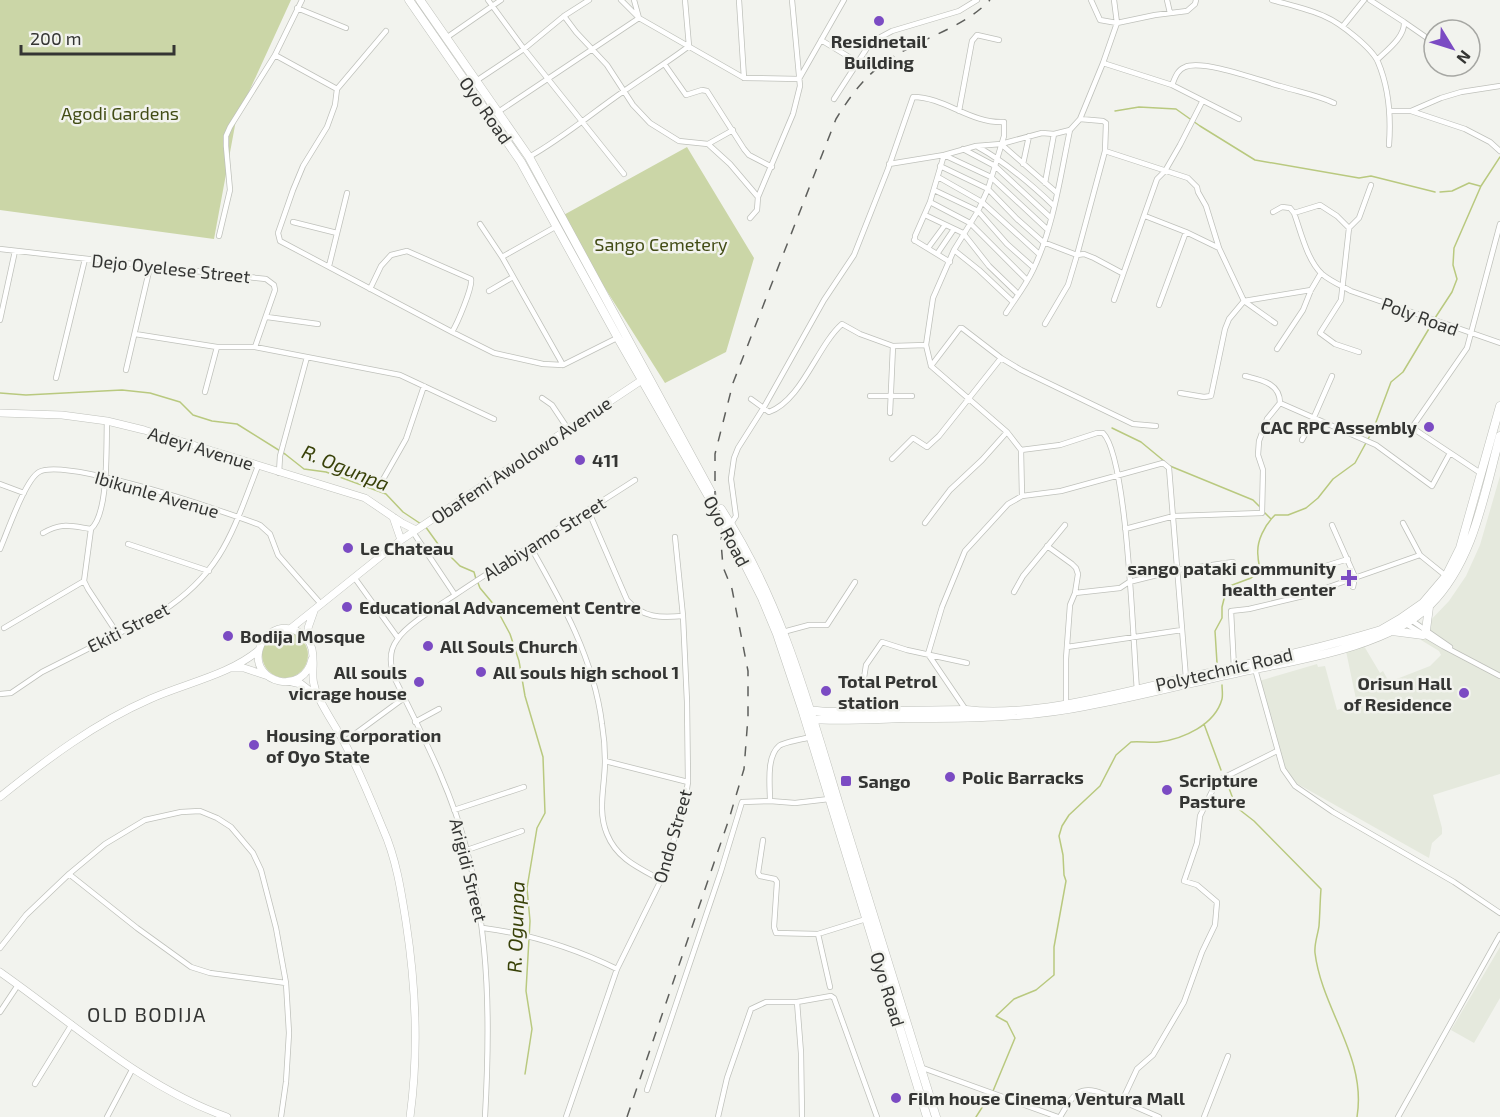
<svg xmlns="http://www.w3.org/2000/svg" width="1500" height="1117" viewBox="0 0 1500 1117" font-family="'Exo 2',sans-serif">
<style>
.built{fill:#e5e9dd}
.green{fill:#cbd6a7}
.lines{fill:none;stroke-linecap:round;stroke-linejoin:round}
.stream{stroke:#b9c97f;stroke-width:1.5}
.street-casing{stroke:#bfc1bb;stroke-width:6}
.secondary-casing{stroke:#bfc1bb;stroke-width:8}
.primary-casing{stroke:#bfc1bb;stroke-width:9}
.street{stroke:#fff;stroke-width:4.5}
.secondary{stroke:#fff;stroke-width:7}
.primary{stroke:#fff;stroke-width:8}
.rail{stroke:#5e5f5c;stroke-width:1.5;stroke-dasharray:10 10;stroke-linecap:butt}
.poi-dot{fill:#7b4bc3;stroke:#f2f3ee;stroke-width:2}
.labels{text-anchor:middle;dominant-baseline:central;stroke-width:5;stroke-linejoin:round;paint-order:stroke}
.poi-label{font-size:18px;font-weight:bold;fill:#343533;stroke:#f2f3ee;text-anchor:start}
.street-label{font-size:18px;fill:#343533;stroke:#f2f3ee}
.park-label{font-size:18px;fill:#424c15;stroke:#f2f3ee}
.water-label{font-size:20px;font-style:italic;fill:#384108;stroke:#f2f3ee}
.neighbourhood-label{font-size:20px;letter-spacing:1.5px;fill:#343533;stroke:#f2f3ee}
</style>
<rect width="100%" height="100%" fill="#f2f3ee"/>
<path class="built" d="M1500,476v298l-67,21 9,33v6l-10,9 -3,15 -133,-75 -8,-8 -6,-12 -23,-82 58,-17 1,3 7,-1 12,44 20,-6 -11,-53 18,-5 16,27 3,-2 6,11 41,-16 11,-11 -2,-4 -18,-11 6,-10 -1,-5 23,-24 17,-25 14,-31z
M1500,947v51l-26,45 -23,-13z"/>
<path class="green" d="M0,0h291l-55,120 -22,119 -214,-29z
M687,147l67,111 -28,94 -61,31 -105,-166z
M262 655a23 23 0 1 1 46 0a23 23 0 1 1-46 0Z"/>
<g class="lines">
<path class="stream" d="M1115,111l24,-4 37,2 24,17 55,34 104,18 12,-2 64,16
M1440,192l12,-1 17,-8 11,3
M1435,318l17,-26 5,-13 -4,-14 1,-17 27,-62 19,-29
M0,393l26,2 96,-5 28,3 30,9 13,13 19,6 25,3 48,30 19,15 22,3 60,22 17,18 18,12
M1112,428l29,14 23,19
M1170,466l83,34 7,7
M1264,512l7,7
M425,526l13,18 22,22 14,6 2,7
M478,583l2,5 15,18 15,28 9,27 6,35 18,61 2,56 -8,15 -10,60 3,33 -4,70 6,38 -7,45
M1217,663l-2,-32 7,-13v-11l5,-20 24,-9 9,-6c0,-6 -2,-10 -2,-16 -2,-15 7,-31 17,-41h13l18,-7 12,-10 15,-19 22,-16 18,-33 18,-48 12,-10 30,-50
M1204,724l17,46
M1226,780l10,27 18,14 67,68c-1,12 -1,24 -2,37 -1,8 -5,18 -4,27 7,57 52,104 42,164
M993,1091l22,-53 -8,-16 -11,-6 18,-17 22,-9 18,-15v-28l12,-66 -2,-6 -1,-20 -4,-19 3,-10 7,-11 31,-29 16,-31 15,-13c9,-1 19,1 28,0 24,-3 56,-17 63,-43 1,-4 0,-10 0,-14
M976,1117l14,-22"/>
<g class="street-casing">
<path id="street" d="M488,0l36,49 100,125
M621,0l18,18 105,60 55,1 45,-79
M739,0l5,78
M1091,0l9,20 17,3 38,-8 32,-4 8,-7 1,-4
M1167,0l3,13
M1272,0c18,5 37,9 54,17 14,6 46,31 52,45 11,26 13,56 11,83
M1370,0l34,22c1,15 -17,28 -27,38
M297,8l49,20
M564,16l12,16 31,33 26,40 17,18 29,18 29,3 22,20 28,33
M1404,22l26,18
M1343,26l21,-26
M386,31l-49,58 -2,16 -8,22 -24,39 -10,24 -15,43 2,8 172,91 42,21 49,11 20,1 56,-28
M446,38l55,-38
M821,40l38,23
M275,55l62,34
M1103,63l69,22 67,34
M665,65l21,30 16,-5 5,1 37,58 5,6 23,12
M476,81l48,-32 40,-33 25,-16
M1172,85c3,-7 5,-15 13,-18 18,-8 76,14 95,19 19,6 37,9 54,17
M834,99l33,-51 10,-9 15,-8 67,-20 18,-11
M959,111l13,-70 5,-6 22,5
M1390,111h21l54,18 25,13 10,9
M1411,111l30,-13 20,-6 39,-6
M498,112l141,-94 -5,-18
M708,144l25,-14
M1001,144l56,49
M978,147c29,16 53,37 76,59
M963,149l32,17 56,52
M1105,151l83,27 9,9 1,5 8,14 13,42 25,53 31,22
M529,157c34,-19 63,-44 95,-66 21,-15 44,-29 65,-45l-4,-46
M889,164l55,-9 32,-9 25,-2 41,-11 12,1 16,-4 10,-11 23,-56 14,-40 -3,-23
M1023,164l6,-28
M940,166l48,23 29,30 26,23 34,13 7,-1 10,4 28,15
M938,177l44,25 57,52
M1045,183l9,-49
M934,190l44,21 29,33 27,24
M930,202l40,21 57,57
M1273,212l9,-5 8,1 4,5c7,19 13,47 28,61 8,7 20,12 29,17l149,52
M1294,213l26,-8 17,11 12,12
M925,215l38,18 26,33 29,28
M1145,216l41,16 33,16
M750,218l7,-8 1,-13 35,-83 7,-28 -8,-86
M293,222l44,11
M480,224l22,33 61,108
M219,236l11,-46 -4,-44v-10l4,-9 45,-72 27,-55
M914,240l36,22
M915,241v-5l15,-34 14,-47 47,22 57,53
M928,248l17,-23
M0,249l266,30 8,6 1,5 -20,57
M954,250l25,20 34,32
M937,254l17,-25
M502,257l55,-31
M329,266l18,-73
M370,289l11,-23 10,-11 16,-4 64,28c2,8 -14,45 -19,53
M489,291l24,-14
M1114,300l43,-121 8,-8 15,-26 22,-43
M1159,305l27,-73
M1006,313c9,-14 20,-28 27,-43 21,-44 27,-93 37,-140
M267,317l51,7
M0,320l15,-69
M1045,324l23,-39 9,-30 28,-104 1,-28 -3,-2 -23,-2
M135,334l82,13h38l145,28 94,44
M1277,349l26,-39 8,-20 10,-17
M1359,352l-24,-8 -15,-11 21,-33 8,-72 10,-10 12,-33
M931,366l29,-38h2l39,30 20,12 112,54 23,2
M126,370l24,-103
M1245,376c16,4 35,7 35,27
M56,378l29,-119
M205,392l12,-45
M1180,393l24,4 7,-1 14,-67 4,-10 15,-18 67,-11
M870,396h42
M542,398l10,7 16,24
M751,399l18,13c33,-12 48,-66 73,-88l18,10 33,12 33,-1
M1280,403l96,42 56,41 18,-33
M890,413l3,-67
M107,421c-1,25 2,92 -16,108l-7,52 4,8 29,44
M1302,440l12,-23 18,-41
M1021,450l39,-5 37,-12h6c25,25 30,213 34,257
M892,459l21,-21 14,9 12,-11 62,-78
M279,473l1,-17 27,-99
M1482,474l-68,-45 -1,-3 54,-78 33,-124
M381,483l25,-44 18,-53
M0,484l24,9
M588,510l39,90c16,18 33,18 56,16
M925,523l25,-33 32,-30 25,-28
M1403,523l17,32 26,21
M731,524l5,-8 -5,-37 3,-21 4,-10 26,-41 60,-107 30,-45 34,-86 25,-72c32,0 58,27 91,25v14l-16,53 -10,22 -24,39 -21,48 -7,47 5,21 76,66 14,18 1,46
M1332,525l23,52 -2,10
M1125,529l49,-13 88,-3 1,-43 -5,-15 1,-14 8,-22 13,-16
M413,532l42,63
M43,533c19,-11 28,-7 48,-4
M128,544l81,27
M530,546c32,56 64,113 72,178 2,12 3,25 3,37 0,25 -8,49 2,73 10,25 32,34 54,46
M1047,546l25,18 4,4 2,6 -3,19 -5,12 -4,54v44
M0,549c7,-16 25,-69 39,-77 26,-15 187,40 221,53l10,9 8,21 43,49
M1287,573l29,-4 32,-10
M354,577l44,61
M1014,592l9,-16 42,-51
M1075,593l45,-5 9,-6 48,-12 56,-8
M1411,620l39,27
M1406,624l37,22 57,30
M4,628l80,-47
M783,632l26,-7h18l28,-43
M1067,647l115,-17
M1234,668l-3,-57 18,-2 54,-13 117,-41
M1255,669l28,100 12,17 38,26 121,70 46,31
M864,678l2,-13 16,-23 25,8 60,13
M0,694l11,-1 31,-21 119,-60c62,-40 72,-82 97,-146
M966,710l-38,-56 14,-47 23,-56 43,-47 14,-8 39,-5 102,-28 6,5 17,210
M415,722l24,-13
M811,737c-7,2 -27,5 -32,9 -13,11 -9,40 -9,55l25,2 34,-4
M344,742l60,-44
M605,761l83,21
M454,810l70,-23
M763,840l-5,33 2,3 15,3 2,3 -3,45 2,6 42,1 48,-15
M467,850l55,-19
M69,874l68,54 54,39 19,6 76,10
M483,928c47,6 91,20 134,41
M818,934l12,53
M0,948l26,-33 43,-41 36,-30 40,-24 36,-8 19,-1 17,7 14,9 22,26 8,17 15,58 10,55 3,50 -3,49 -5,35
M0,1012l18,-27
M920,1067l138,50
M35,1084l37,-60
M647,1090l74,-219 21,-69 28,-1
M1122,1101l37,16
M107,1117l26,-49
M485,1117c5,-90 5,-179 -18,-266 -15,-60 -45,-117 -72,-172 -5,-13 -7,-27 2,-39 9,-15 43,-35 58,-45 59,-40 120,-76 180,-115
M566,1117l51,-148 44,-89 23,-72 4,-26 -1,-80 -4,-86 -8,-79
M718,1117l9,-39 24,-69 15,-7h31
M802,1117l-1,-64 -4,-51 34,-6 3,2 43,119
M1060,1117c12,-20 18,-34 44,-23 6,2 11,6 18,7l15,-32 16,-14 31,-53 18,-50 13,-27 2,-23 -20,-17 -13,-4 13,-38 3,-27 15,-31 6,-6 56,-28
M1204,1117l24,-61
M1398,1117l102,-182"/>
</g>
<g class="secondary-casing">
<path id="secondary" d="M0,413l62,2 45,6 37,9 221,68 37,25 14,7
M393,517l8,23
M290,629l111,-89 244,-162
M310,641l-2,-13 6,-17
M312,659c-8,37 -61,25 -53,-9 2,-8 7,-14 13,-18 15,-9 36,0 40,17 4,20 -4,28 7,49 7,15 17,29 25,44 15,28 27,58 39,87 13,29 18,61 23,93 10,65 13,129 4,195
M232,668h12l24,8
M292,682l9,2 17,13
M0,797c47,-38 95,-74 150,-98 36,-16 79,-24 109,-49
M0,972c73,51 142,115 227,145"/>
</g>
<g class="primary-casing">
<path id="primary" d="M409,0l112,162 97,176 107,187 37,73 15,36 25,75 125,408
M420,0l109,157 183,337
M721,509c60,91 88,197 119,299 31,103 63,206 96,309
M1426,630l3,-23
M1392,631l31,4
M807,710l20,2 139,-2c65,8 151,-16 216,-31 66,-15 133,-29 199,-49l19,-11 23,-16 23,-27 14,-28 40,-142
M809,719c32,2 64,0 96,-1 60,0 120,0 180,-12 52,-9 103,-23 155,-34 57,-12 148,-25 190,-67 44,-44 54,-111 70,-169"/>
</g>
<use href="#street" class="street"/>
<use href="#secondary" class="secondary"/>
<use href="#primary" class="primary"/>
<path class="rail" d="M627,1117l102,-298 15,-50 4,-52v-46l-16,-82 -9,-22 -2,-25 2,-19 -8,-28v-41l18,-71 103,-264c20,-32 36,-52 71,-70 28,-15 60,-25 83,-49"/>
</g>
<g class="poi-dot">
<circle cx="879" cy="21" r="6"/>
<circle cx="1429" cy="427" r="6"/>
<circle cx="580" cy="460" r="6"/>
<circle cx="348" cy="548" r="6"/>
<path d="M1346 569h6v6h6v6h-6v6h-6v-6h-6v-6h6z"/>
<circle cx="347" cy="607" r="6"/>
<circle cx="228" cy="636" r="6"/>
<circle cx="428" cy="646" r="6"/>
<circle cx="481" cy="672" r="6"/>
<circle cx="419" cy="682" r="6"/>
<circle cx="826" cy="691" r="6"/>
<circle cx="1464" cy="693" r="6"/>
<circle cx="254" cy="745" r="6"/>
<circle cx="950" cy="777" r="6"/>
<rect x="840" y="775" width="12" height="12" rx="3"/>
<circle cx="1167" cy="790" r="6"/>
<circle cx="896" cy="1098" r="6"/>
</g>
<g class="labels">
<g class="poi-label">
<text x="879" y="41" text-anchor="middle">Residnetail<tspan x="879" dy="21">Building</tspan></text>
<text x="1417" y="427" text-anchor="end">CAC RPC Assembly</text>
<text x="592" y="460">411</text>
<text x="360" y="548">Le Chateau</text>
<text x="1336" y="568" text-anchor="end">sango pataki community<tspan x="1336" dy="21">health center</tspan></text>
<text x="359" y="607">Educational Advancement Centre</text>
<text x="240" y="636">Bodija Mosque</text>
<text x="440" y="646">All Souls Church</text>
<text x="407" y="672" text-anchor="end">All souls<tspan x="407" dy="21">vicrage house</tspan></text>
<text x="493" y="672">All souls high school 1</text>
<text x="838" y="681">Total Petrol<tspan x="838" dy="21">station</tspan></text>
<text x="1452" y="683" text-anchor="end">Orisun Hall<tspan x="1452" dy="21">of Residence</tspan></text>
<text x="266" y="735">Housing Corporation<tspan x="266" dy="21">of Oyo State</tspan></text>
<text x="962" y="777">Polic Barracks</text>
<text x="1179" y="780">Scripture<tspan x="1179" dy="21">Pasture</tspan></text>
<text x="858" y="781">Sango</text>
<text x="908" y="1098">Film house Cinema, Ventura Mall</text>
</g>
<g class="street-label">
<text transform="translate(486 110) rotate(55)">Oyo Road</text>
<text transform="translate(171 268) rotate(6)">Dejo Oyelese Street</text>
<text transform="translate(1420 316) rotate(20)">Poly Road</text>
<text transform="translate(201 448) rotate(17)">Adeyi Avenue</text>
<text transform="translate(521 460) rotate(-34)">Obafemi Awolowo Avenue</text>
<text transform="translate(157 494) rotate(16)">Ibikunle Avenue</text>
<text transform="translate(727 531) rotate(62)">Oyo Road</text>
<text transform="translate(544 538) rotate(-32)">Alabiyamo Street</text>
<text transform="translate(128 627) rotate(-27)">Ekiti Street</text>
<text transform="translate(1224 669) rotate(-13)">Polytechnic Road</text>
<text transform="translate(672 836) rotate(-74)">Ondo Street</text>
<text transform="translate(469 870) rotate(76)">Arigidi Street</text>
<text transform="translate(888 989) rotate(73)">Oyo Road</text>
</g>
<g class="park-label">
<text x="120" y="113">Agodi Gardens</text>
<text x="661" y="244">Sango Cemetery</text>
</g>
<g class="water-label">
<text transform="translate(346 467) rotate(22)">R. Ogunpa</text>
<text transform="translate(515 927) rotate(-88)">R. Ogunpa</text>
</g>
<g class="neighbourhood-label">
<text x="147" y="1014">OLD BODIJA</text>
</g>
</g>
<g transform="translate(1452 48) rotate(128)"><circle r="28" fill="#f2f3ee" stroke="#a6a7a3" stroke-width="1.5"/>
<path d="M0-4.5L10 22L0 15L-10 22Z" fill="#7b4bc3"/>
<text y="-9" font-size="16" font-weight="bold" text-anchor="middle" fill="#343533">N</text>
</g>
<path d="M21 45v9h153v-9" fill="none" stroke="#343533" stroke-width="3"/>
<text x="30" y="45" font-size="18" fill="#343533" stroke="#f2f3ee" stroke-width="4.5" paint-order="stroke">200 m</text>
</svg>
